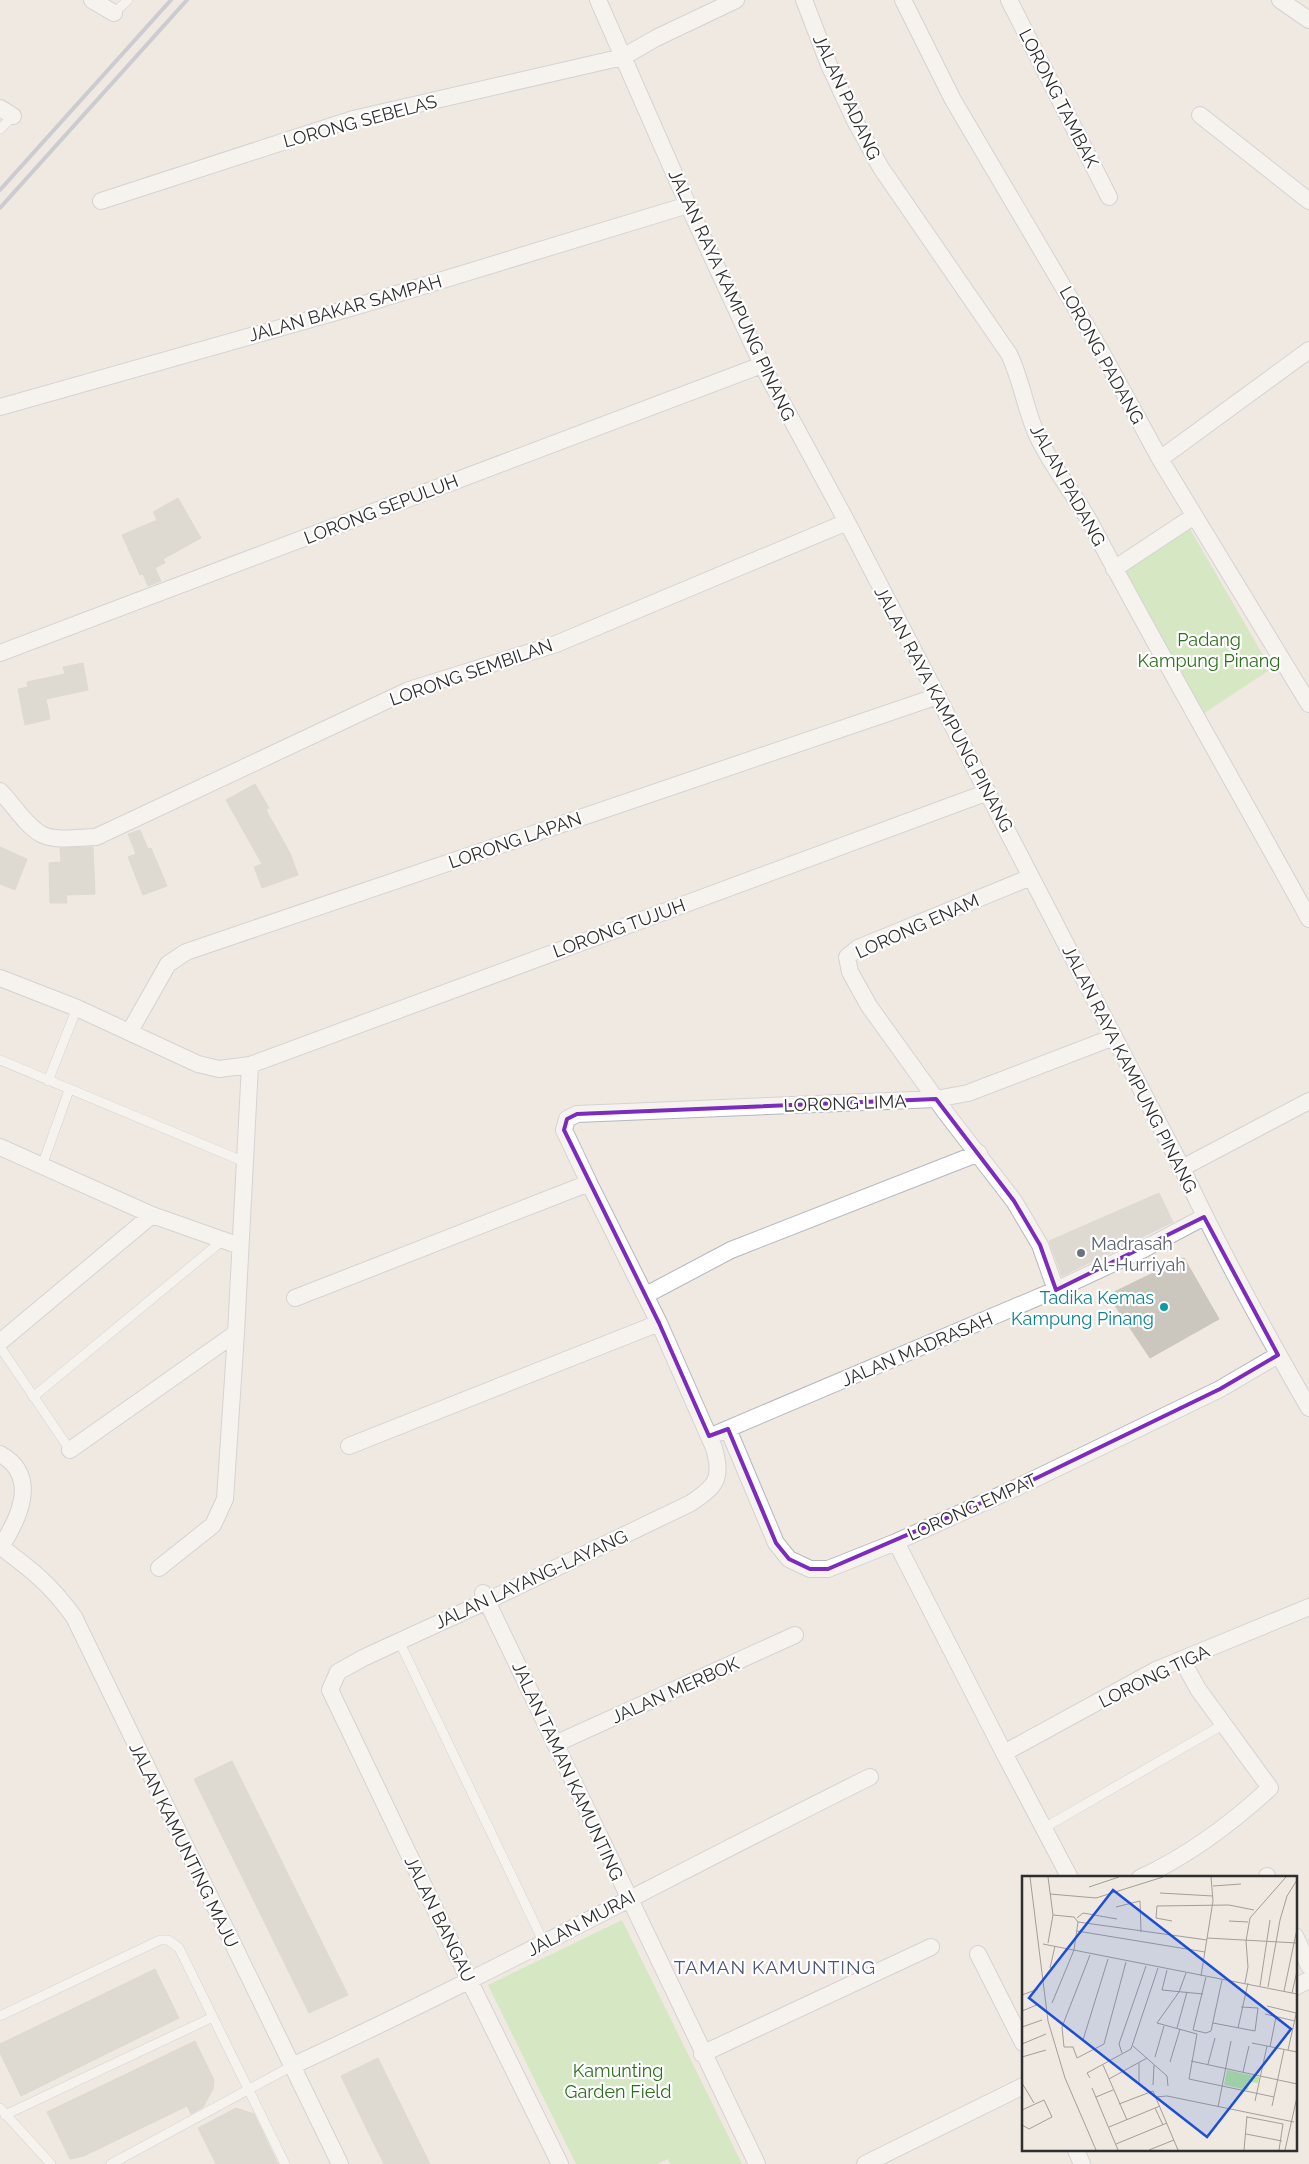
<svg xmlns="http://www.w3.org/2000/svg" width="1309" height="2164" viewBox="0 0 1309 2164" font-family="Raleway,sans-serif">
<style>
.green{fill:#b6e59e}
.building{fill:#cbc7bf;stroke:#cbc5ba}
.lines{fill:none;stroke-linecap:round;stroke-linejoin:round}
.service-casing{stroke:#b4b7c1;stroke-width:10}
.minor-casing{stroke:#b4b7c1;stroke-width:18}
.service{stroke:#fff;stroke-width:9}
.minor{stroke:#fff;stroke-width:16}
.rail{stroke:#a3a6b8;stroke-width:4}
.marked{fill:none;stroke:#7b2cbf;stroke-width:4;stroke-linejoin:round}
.worship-dot{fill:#6b7280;stroke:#fff;stroke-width:2}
.culture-dot{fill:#0f9aa8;stroke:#fff;stroke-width:2}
.labels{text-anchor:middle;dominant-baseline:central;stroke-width:4.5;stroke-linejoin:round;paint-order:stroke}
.street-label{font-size:18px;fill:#2e2e2e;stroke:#fff}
.park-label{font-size:18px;fill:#2c6e1b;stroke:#fff}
.worship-label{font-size:18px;fill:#5b616d;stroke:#fff;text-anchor:start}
.culture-label{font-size:18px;fill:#0d838f;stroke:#fff;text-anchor:end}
.neighbourhood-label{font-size:19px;letter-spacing:1px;fill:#4d5680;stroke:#fff}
.inset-road{fill:none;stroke:#a29e99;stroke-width:1}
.view{fill:#1d4ed8;fill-opacity:0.15;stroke:#1d4ed8;stroke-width:2.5}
.inset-edge{fill:none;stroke:#2e2e2e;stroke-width:2.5}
</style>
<rect width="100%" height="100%" fill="#efe9e1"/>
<path class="green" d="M1186,522l85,147 -74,49 -83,-149z
M622,1920l120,244h-72l-2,-5 -11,5h-81l-88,-179z"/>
<path class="building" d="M178,498l23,40 -38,21 2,4 -10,5 6,13 -13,5 -5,-12 -3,1 -18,-40 35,-15 -4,-8z
M83,663l5,27 -42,9 4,20 -25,6 -7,-36 10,-2 -1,-5 38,-8 -2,-7z
M255,784l14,24 -3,2 24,43 8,22 -36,13 -8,-21 8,-3 -36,-64z
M140,830l8,19 3,-1 16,38 -24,9 -15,-38 8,-3 -8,-20z
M0,847l27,12 -12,31 -15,-6z
M93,847l2,47 -29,1 1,8h-17l-1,-40 12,-1 -1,-14z
M1159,1193l14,29 -111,54 -13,-35z
M1184,1258l35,61 -69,39 -42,-63z
M232,1761l116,234 -39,18 -115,-234z
M155,1969l24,49 -158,78 -21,-43v-9z
M195,2041l19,39 -1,9 -10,18 -12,7 -4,-8 -103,50 -14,3 -23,-47z
M378,2058l46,94 6,12h-46l-11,-22 -32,-66z
M236,2108l18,6 24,50h-62l-18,-36z"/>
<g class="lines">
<g class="service-casing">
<path id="service" d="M114,13l14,-13
M0,129l13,-13
M0,1060l245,102
M48,1081l29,-73
M42,1166l27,-76
M0,1347l70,103
M33,1397l190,-157
M399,1641l145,302
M1044,1828l180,-104
M0,2016l160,-76h8l11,8 106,216
M0,2108l51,56
M5,2115l208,-98
M111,2164l181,-98"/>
</g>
<g class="minor-casing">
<path id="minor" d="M92,0l22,13
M598,0l90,205 74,160 85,157 335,646c38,83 82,162 127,240
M804,0l25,65 26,56 26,47 128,186c12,25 16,53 27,79 14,32 38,60 55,91 70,133 146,263 218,395
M903,0l50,100 148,251 59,108 149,245
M1009,0l100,197
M1280,0l29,20
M0,108l13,8
M1200,115l109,86
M101,201l252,-82 270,-62 33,-19 80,-38
M0,407l354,-100 334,-102
M1160,459l149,-109
M1114,569l80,-53
M0,653l762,-288
M0,791c13,13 25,34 41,43 15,8 39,3 55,3l313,-147 147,-46 291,-122
M1031,877l-173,71 -11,9 3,15 19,34 77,107 68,88 26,44 16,45
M0,978l77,30 121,56 21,5 31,-4 738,-273
M130,1031l38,-67 18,-12 752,-256
M0,1147l152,68 88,31
M1182,1168l127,-67
M646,1295l85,-45 248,-97
M295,1298l294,-115
M0,1342l152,-127
M728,1429l48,114 13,16 21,10h18l68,-27 122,-55 202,-98 58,-34
M718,1433l342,-145 84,-39 60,-32
M349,1446l310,-123
M70,1450l166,-117
M0,1454c40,22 19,65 0,94
M896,1542l108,211 66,125
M1,1547c31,23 50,38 73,70l266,547
M159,1568l54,-43 12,-26 11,-166 14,-268
M483,1593l274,571
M555,1744l240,-109
M1004,1753l152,-83 153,-63
M1267,1876l1,2
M1140,1878c48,-22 92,-55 130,-90l-72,-99 -16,-29
M1295,1936l14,30
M978,1954l45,89
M1295,1987l14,-7
M702,2054l229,-107
M292,2066c195,-90 384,-193 578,-289
M1076,2150l6,14
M560,2164l-90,-182 -140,-292 8,-18 25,-14 124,-57 204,-98c25,-17 32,-24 23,-55l-55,-125 -70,-140 -25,-53 3,-11 10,-5 359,-15 32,-6 146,-56
M865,2164l158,-78"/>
</g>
<use href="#service" class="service"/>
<use href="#minor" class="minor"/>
<path class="rail" d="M0,190l171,-190
M0,208l187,-208"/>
</g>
<path d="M0 0H1309V2164H0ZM936,1099l78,102 26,44 16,45 148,-73 74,138 -58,34 -202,98 -190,82h-18l-21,-10 -13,-16 -48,-114 -19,7 -50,-113 -95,-193 3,-11 10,-5z" fill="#efe9e1" fill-opacity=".55" fill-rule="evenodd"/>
<path class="marked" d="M936,1099l78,102 26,44 16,45 148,-73 74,138 -58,34 -202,98 -190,82h-18l-21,-10 -13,-16 -48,-114 -19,7 -50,-113 -95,-193 3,-11 10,-5z"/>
<circle class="worship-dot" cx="1081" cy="1253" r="5"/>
<circle class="culture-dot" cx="1164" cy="1307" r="5"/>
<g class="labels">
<g class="street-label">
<text transform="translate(847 97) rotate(65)">JALAN PADANG</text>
<text transform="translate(1059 98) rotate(63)">LORONG TAMBAK</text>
<text transform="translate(360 121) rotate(-15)">LORONG SEBELAS</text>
<text transform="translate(732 295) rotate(65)">JALAN RAYA KAMPUNG PINANG</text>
<text transform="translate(345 308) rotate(-16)">JALAN BAKAR SAMPAH</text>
<text transform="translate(1102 355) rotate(61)">LORONG PADANG</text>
<text transform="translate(1068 485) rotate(61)">JALAN PADANG</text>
<text transform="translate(381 509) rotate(-21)">LORONG SEPULUH</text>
<text transform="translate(471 672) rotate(-19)">LORONG SEMBILAN</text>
<text transform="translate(944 709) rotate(62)">JALAN RAYA KAMPUNG PINANG</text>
<text transform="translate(515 840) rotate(-19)">LORONG LAPAN</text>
<text transform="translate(917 926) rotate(-24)">LORONG ENAM</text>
<text transform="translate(619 928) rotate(-20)">LORONG TUJUH</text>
<text transform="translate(1130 1069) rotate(63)">JALAN RAYA KAMPUNG PINANG</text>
<text transform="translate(845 1103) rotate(-2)">LORONG LIMA</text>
<text transform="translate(917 1349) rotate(-23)">JALAN MADRASAH</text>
<text transform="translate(972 1507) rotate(-24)">LORONG EMPAT</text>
<text transform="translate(531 1579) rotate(-25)">JALAN LAYANG-LAYANG</text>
<text transform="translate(1154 1676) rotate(-26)">LORONG TIGA</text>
<text transform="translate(675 1690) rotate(-24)">JALAN MERBOK</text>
<text transform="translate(568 1771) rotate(65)">JALAN TAMAN KAMUNTING</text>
<text transform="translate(184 1845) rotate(64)">JALAN KAMUNTING MAJU</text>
<text transform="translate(440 1919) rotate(64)">JALAN BANGAU</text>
<text transform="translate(581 1923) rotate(-28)">JALAN MURAI</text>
</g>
<g class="park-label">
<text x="1209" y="639">Padang<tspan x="1209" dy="21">Kampung Pinang</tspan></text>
<text x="618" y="2070">Kamunting<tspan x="618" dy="21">Garden Field</tspan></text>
</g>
<g class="worship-label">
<text x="1091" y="1243">Madrasah<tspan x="1091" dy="21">Al-Hurriyah</tspan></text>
</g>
<g class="culture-label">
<text x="1154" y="1297">Tadika Kemas<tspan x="1154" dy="21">Kampung Pinang</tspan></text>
</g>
<g class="neighbourhood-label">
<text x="775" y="1967">TAMAN KAMUNTING</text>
</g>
</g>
<g transform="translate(1022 1876)">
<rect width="275" height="275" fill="#efe9e1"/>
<path d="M205,194l32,7 -1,6 -9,-1 -1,8 -24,-5z" fill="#b6e59e"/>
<path class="inset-road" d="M8,1l18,144 17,57 31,72M26,1l5,38 -5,28M191,10l28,-2M67,11l30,-10M138,17l53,3M28,18l46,4 67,-21M94,31l24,-6 1,31M55,42l6,-5 34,6M150,45l-16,-3 1,-12 72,-1 25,5M207,45l19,1M56,46l129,18M55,55l128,21M185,62l90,5M21,68l254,50M68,79l-28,72 2,20h9l4,11 27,-14 22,-82M28,92l5,-22M145,94l-5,20 41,4M164,97l-7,19 -22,31 40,11 -8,45 85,18M179,100l12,-75 -2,-24M223,107l3,-16 -2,-26 4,-23 36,-41M238,110l10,-66M246,111l12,-67 7,-24 10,-16M262,115l13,-62M270,117l5,-22M0,119l16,-6M30,127l22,-53 4,-28 -4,-5 -21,-2M245,130l29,7M0,135l17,-7M243,138l30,7M191,147l42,8 3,-23 -17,-1M0,151l20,-7M155,152l10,-36M216,152l10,-45M171,154l13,3 5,-2 11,-51M171,154l13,-53M230,167l45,9M0,168l24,-10M111,170l34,30 1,10M248,171l6,-30M72,173l-11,-9 25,-81M266,174l9,-40M100,177l-3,-9 27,-78M0,181l24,-7M133,181l9,-31M169,185l106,23M148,186l10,-33M117,187v21M186,188l7,-26M81,189l24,55M221,196l6,-26M68,202l-3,-5 44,-24 27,-81M87,203l38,-21M0,207l12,20M131,209l1,-20M70,212l26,62M74,221l17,-7M134,221l11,-1 127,26M233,225l12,-55M97,228l34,-13 25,59M250,230l12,-56M196,231l13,-66M133,232l8,17M0,234l22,-10 8,17 -23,12 -7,-4M225,241l36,7 -4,26M87,251l51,-21M224,258l36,7M94,268l51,-21M127,274l25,-10M222,274l3,-34M263,274l12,-53"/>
<path class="view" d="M91,14l178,139 -84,108 -178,-139z"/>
<rect width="275" height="275" class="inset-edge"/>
</g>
</svg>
